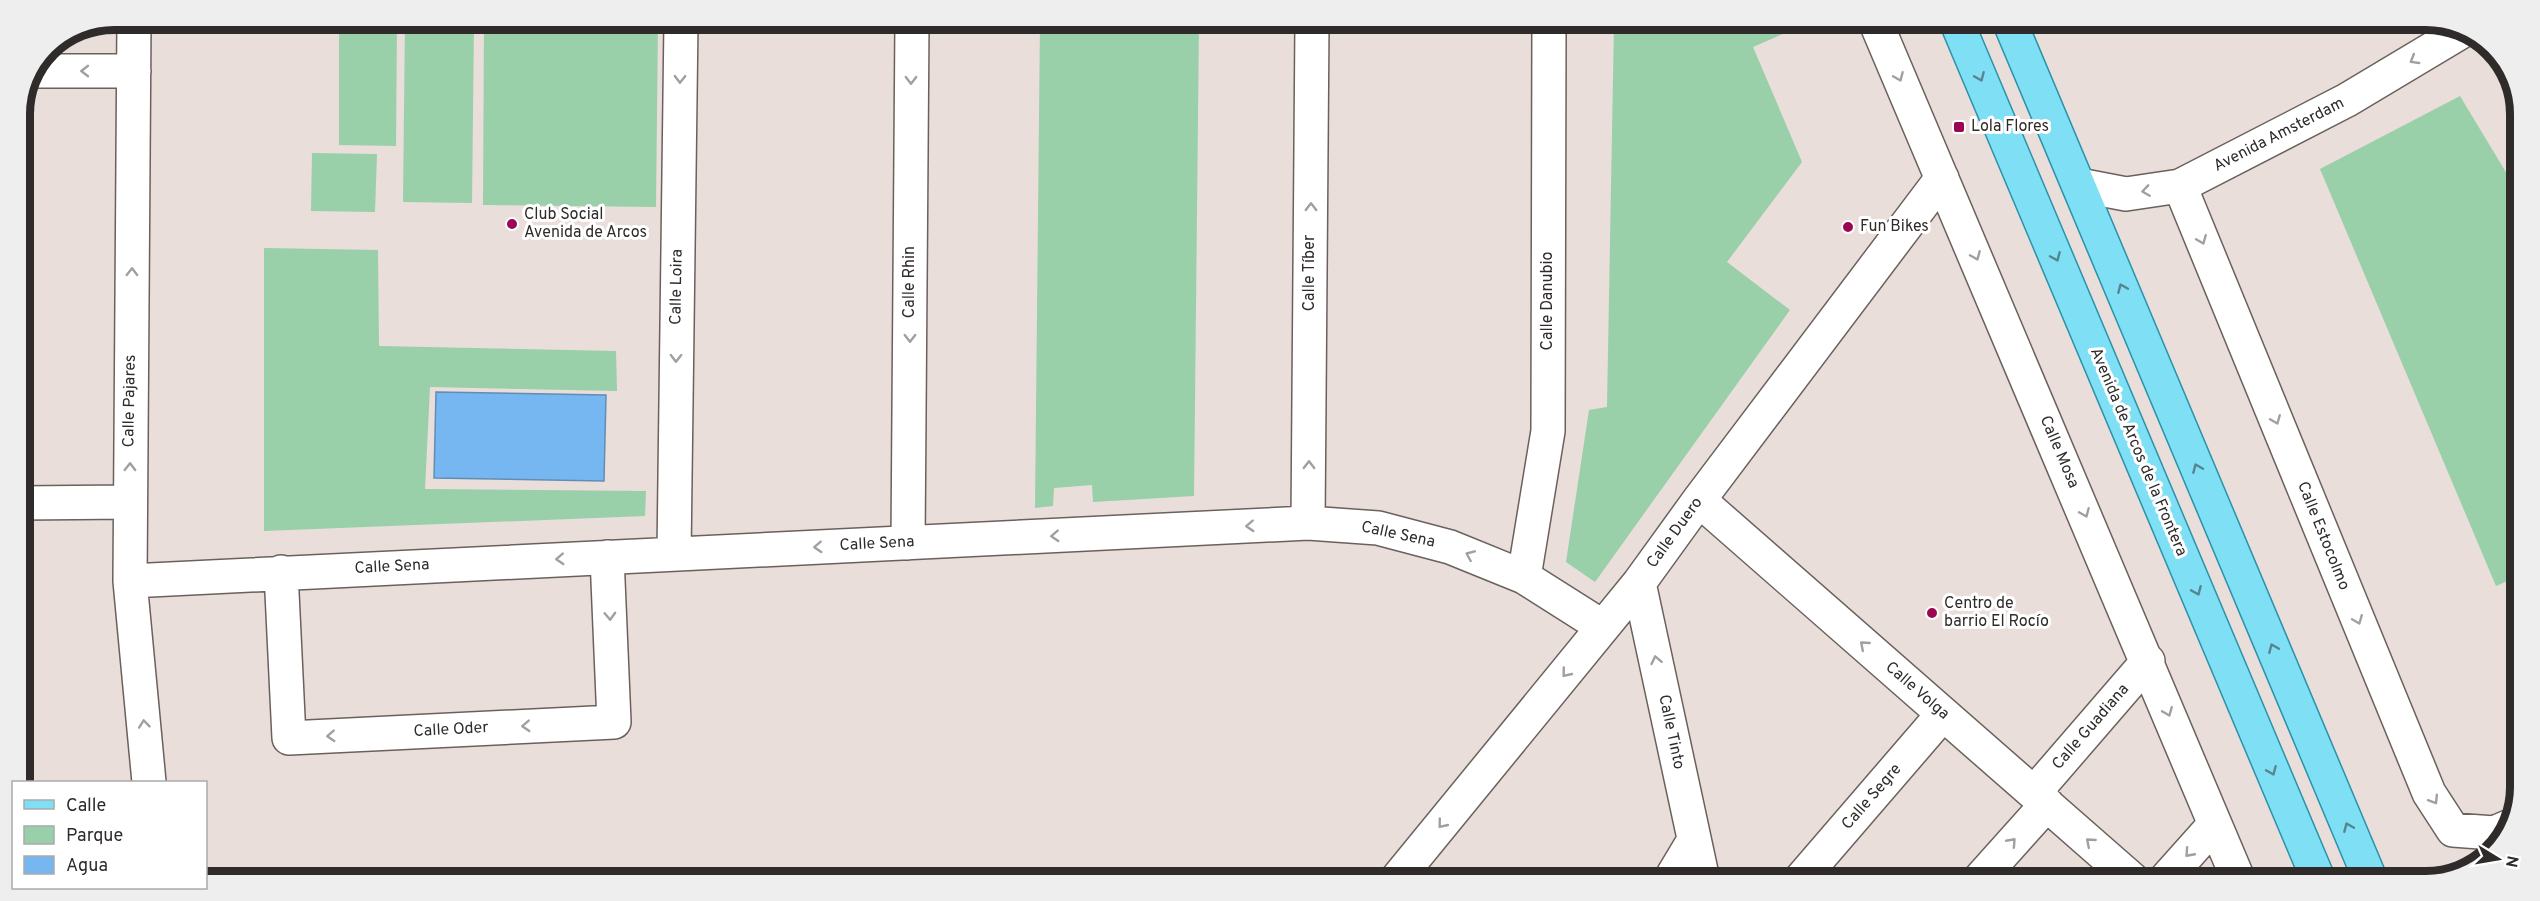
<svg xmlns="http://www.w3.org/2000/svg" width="2540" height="901" viewBox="0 0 2540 901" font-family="Overpass,sans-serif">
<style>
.green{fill:#99cfa9}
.water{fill:#76b7f1;stroke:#618db5;stroke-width:1.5}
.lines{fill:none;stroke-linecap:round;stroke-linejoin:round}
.street-casing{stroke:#6a615c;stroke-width:36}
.primary-casing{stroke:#2a92a9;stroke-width:36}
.street{stroke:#fff;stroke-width:33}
.primary{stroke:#7edff5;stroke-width:33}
.oneway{stroke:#a1a09f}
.oneway2{stroke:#568590}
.poi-dot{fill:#9c0753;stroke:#fff;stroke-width:2}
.labels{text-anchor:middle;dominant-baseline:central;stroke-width:6;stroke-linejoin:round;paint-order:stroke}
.poi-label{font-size:16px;fill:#2f2b2a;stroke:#fff;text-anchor:start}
.street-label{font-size:16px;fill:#2f2b2a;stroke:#fff}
.rim{fill:none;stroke:#2f2b2a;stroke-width:8}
</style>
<rect width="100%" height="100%" fill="#e9ded9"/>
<path class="green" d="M339,20h58l-1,126 -57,-1z
M405,20h69l-2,183 -69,-1z
M484,20l174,1 -2,186 -173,-2z
M1040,21l159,1 -5,474 -101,6 -1,-17 -38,3 -1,18 -18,2z
M1614,23h194l-55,24 49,115 -75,100 63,48 -195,272 -29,-20 23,-152 18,-3z
M2460,96l53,88 7,21 -3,372 -21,9 -176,-417z
M312,153l65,1 -2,58 -64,-1z
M264,248l114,2 1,96 237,5 1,40 -187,-4 -5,102 221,2 -1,25 -381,15z"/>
<path class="water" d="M436,392l170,3 -2,86 -170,-3z"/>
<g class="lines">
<g class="street-casing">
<path id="street" d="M134,20l-4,561 19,201
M1876,23l363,858
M36,71h98
M2079,185l47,9 54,-8 167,-86 117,-70
M2180,186l249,607 24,37 41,3 14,-6
M1699,500l435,381
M20,503l110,-1
M1308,523l4,-501
M908,543l4,-522
M674,554l7,-533
M281,572l8,166 325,-16 -7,-165
M1524,577l24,-146 1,-408
M130,581l1178,-58 70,5 72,19 74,30 79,50
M1639,583l64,297
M2034,793l114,-132
M1397,879l242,-296 60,-83 243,-322
M1670,880l24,-40
M1800,880l143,-166
M1978,881l69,-77
M2164,881l50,-56"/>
</g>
<g class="primary-casing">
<path id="primary" d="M1957,23l362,858
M2010,23l361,858"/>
</g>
<use href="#street" class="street"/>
<use href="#primary" class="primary"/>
</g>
<defs><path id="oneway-chevron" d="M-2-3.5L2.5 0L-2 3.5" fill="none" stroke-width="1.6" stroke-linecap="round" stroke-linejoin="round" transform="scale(1.5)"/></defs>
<g class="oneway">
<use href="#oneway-chevron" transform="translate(2414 60) rotate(149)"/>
<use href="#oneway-chevron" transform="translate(85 71) rotate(180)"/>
<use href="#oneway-chevron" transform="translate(1899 77) rotate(67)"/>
<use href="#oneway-chevron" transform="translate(680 79) rotate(91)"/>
<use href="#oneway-chevron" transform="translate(911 80) rotate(90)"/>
<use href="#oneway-chevron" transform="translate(2146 191) rotate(172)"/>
<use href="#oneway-chevron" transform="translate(1311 207) rotate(-90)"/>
<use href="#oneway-chevron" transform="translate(2202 240) rotate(68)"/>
<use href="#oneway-chevron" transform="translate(1976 256) rotate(67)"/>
<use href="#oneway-chevron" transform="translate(132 272) rotate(-89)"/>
<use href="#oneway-chevron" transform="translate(910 338) rotate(90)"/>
<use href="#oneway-chevron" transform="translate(676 358) rotate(91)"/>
<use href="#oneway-chevron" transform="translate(2276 420) rotate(68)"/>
<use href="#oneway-chevron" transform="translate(1309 465) rotate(-90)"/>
<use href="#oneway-chevron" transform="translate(130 467) rotate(-89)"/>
<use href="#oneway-chevron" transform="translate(2085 513) rotate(67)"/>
<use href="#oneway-chevron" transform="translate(1250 526) rotate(177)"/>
<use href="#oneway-chevron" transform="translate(1055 536) rotate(177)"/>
<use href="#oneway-chevron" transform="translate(818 547) rotate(177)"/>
<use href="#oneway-chevron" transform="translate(1470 555) rotate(-157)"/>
<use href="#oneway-chevron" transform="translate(560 559) rotate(177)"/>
<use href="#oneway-chevron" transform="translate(610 616) rotate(88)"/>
<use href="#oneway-chevron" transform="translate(2358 620) rotate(68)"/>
<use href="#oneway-chevron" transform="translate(1864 645) rotate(-139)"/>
<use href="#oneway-chevron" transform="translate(1656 660) rotate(-102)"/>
<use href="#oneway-chevron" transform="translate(1566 673) rotate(129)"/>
<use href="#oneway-chevron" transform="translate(2168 712) rotate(68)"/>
<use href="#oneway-chevron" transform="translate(144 724) rotate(-96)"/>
<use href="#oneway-chevron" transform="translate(526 726) rotate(177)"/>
<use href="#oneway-chevron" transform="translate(331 736) rotate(177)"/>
<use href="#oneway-chevron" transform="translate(2434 800) rotate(58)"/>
<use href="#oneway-chevron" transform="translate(1442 824) rotate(129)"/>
<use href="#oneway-chevron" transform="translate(2012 842) rotate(-48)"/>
<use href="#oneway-chevron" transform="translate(2090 842) rotate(-139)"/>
<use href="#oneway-chevron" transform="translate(2189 853) rotate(132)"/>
</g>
<g class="oneway2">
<use href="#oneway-chevron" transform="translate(1980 77) rotate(67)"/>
<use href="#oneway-chevron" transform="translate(2056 257) rotate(67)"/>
<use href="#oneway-chevron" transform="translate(2122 288) rotate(-113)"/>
<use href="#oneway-chevron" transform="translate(2197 468) rotate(-113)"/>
<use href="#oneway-chevron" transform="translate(2197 591) rotate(67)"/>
<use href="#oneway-chevron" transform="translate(2273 648) rotate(-113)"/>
<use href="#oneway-chevron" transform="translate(2272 771) rotate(67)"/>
<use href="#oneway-chevron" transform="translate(2348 827) rotate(-113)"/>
</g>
<g class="poi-dot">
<rect x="1953" y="121" width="12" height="12" rx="3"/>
<circle cx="512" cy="224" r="6"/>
<circle cx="1848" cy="227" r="6"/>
<circle cx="1932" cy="613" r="6"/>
</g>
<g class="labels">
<g class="poi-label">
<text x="1971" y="127">Lola Flores</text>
<text x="524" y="215">Club Social<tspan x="524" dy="18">Avenida de Arcos</tspan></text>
<text x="1860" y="227">Fun Bikes</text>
<text x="1944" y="604">Centro de<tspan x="1944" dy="18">barrio El Rocío</tspan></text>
</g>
<g class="street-label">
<text transform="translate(2279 135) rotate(-27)">Avenida Amsterdam</text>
<text transform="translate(1310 273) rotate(-90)">Calle Tíber</text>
<text transform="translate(910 282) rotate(-90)">Calle Rhin</text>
<text transform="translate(677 287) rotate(-89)">Calle Loira</text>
<text transform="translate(1548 301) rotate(-90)">Calle Danubio</text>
<text transform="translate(130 401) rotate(-89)">Calle Pajares</text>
<text transform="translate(2059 452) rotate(67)">Calle Mosa</text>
<text transform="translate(2138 452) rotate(67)">Avenida de Arcos de la Frontera</text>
<text transform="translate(1675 533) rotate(-54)">Calle Duero</text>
<text transform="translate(1398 535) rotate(12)">Calle Sena</text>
<text transform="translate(2323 536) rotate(68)">Calle Estocolmo</text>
<text transform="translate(877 544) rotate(-3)">Calle Sena</text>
<text transform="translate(392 567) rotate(-3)">Calle Sena</text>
<text transform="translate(1917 691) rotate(41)">Calle Volga</text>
<text transform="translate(2091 727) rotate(-49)">Calle Guadiana</text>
<text transform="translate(451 730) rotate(-3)">Calle Oder</text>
<text transform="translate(1671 732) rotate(78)">Calle Tinto</text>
<text transform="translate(1872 797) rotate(-49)">Calle Segre</text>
</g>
</g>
<path d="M0 0H2540V901H0ZM114 30H2426A84 84 0 0 1 2510 114V787A84 84 0 0 1 2426 871H114A84 84 0 0 1 30 787V114A84 84 0 0 1 114 30Z" fill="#eee" fill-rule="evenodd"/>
<path class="rim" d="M114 30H2426A84 84 0 0 1 2510 114V787A84 84 0 0 1 2426 871H114A84 84 0 0 1 30 787V114A84 84 0 0 1 114 30Z"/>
<rect x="12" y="781" width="195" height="108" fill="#ffffff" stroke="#acaaaa" stroke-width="1.5"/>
<rect x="24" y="800" width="30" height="9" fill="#7edff5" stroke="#acaaaa" stroke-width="1.5"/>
<text x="66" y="811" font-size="18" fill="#2f2b2a">Calle</text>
<rect x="24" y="826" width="30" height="18" fill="#99cfa9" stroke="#acaaaa" stroke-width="1.5"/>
<text x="66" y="841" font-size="18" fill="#2f2b2a">Parque</text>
<rect x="24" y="856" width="30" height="18" fill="#76b7f1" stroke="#acaaaa" stroke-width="1.5"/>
<text x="66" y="871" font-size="18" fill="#2f2b2a">Agua</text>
<g transform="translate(2498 859) rotate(101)" stroke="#ffffff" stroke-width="4.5" paint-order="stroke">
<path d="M0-4.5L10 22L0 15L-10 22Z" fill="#2f2b2a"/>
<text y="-9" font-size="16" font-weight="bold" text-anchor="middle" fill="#2f2b2a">N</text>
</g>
</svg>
